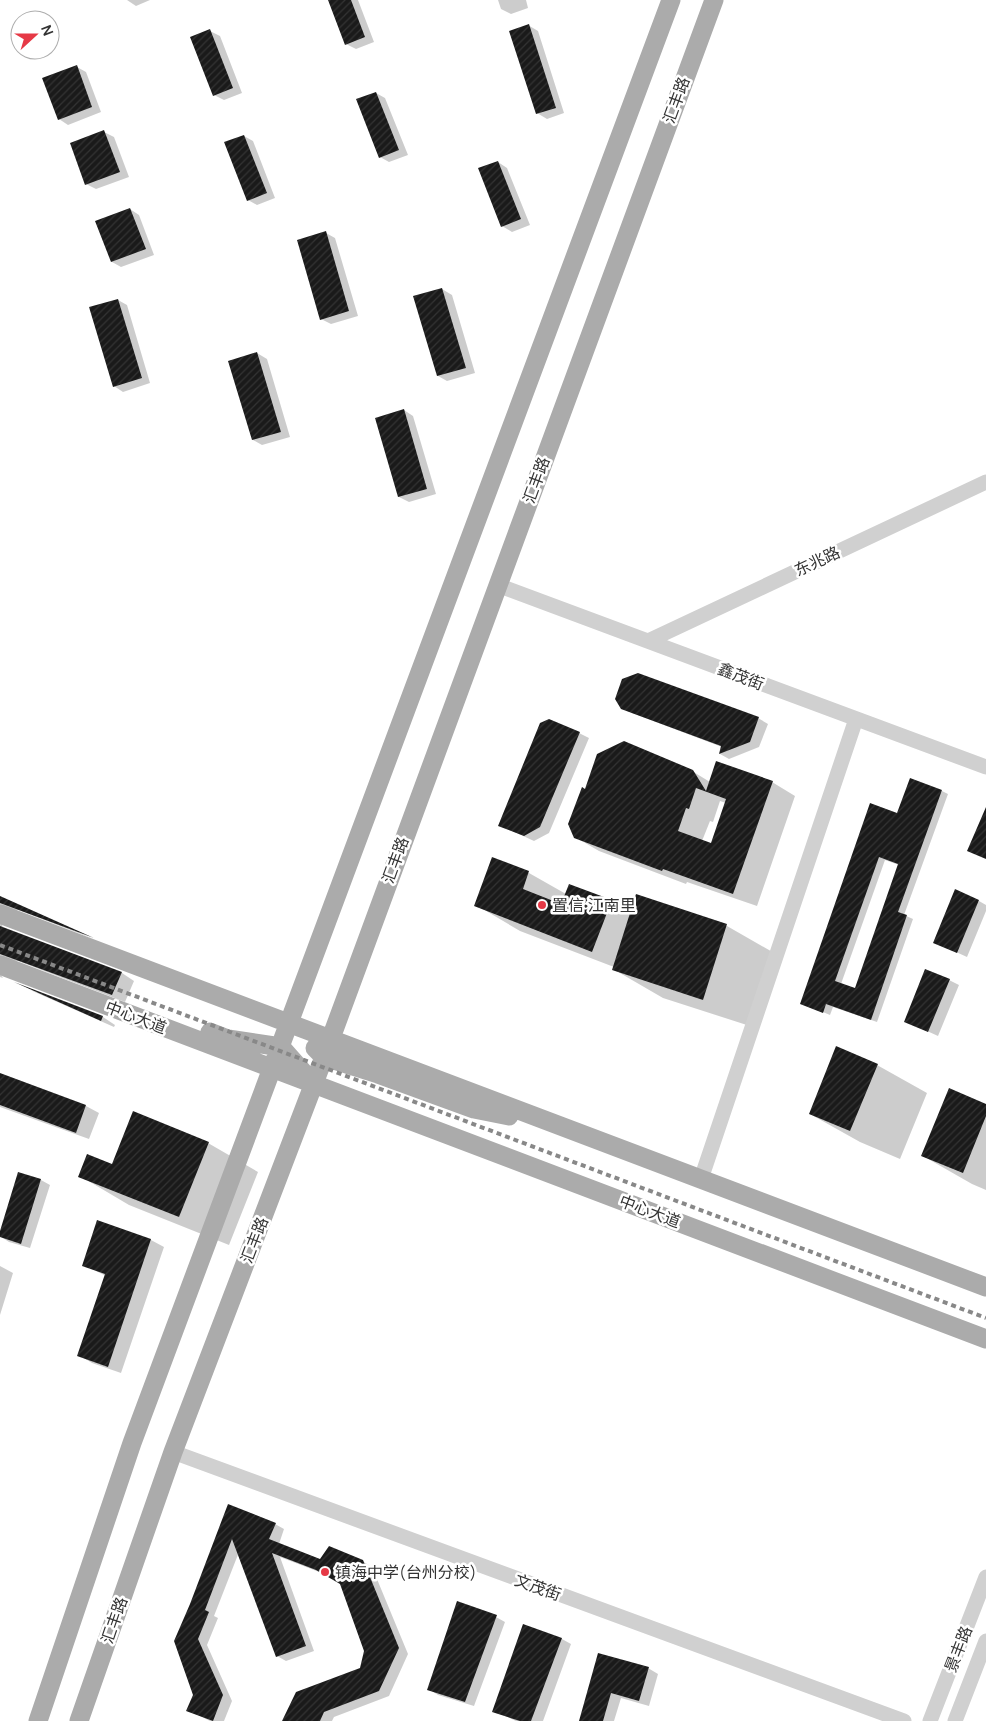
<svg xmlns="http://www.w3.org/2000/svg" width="986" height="1721" viewBox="0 0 986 1721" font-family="Manrope,'Noto Sans SC',sans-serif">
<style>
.shadow{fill:#0003;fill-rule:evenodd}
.building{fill:url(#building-hatch);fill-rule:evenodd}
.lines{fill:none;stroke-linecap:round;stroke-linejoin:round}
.minor{stroke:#d0d0d0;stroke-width:15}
.major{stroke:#ababab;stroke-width:19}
.rail{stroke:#888;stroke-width:4;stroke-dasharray:5 4;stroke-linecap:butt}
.poi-dot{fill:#e63946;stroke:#fff;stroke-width:2}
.labels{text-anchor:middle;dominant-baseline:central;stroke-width:5;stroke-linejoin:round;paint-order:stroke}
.street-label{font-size:16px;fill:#333;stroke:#fff}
.poi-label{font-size:16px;fill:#333;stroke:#fff;text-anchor:start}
</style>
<defs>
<pattern id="building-hatch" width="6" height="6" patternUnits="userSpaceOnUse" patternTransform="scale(1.25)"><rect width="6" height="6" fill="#1a1a1a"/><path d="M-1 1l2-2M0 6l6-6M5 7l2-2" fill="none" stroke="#333"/></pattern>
</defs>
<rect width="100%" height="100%" fill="#fff"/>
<path class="shadow" d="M127,0h23l-14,6z
M329,0h29l16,42 -18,7 -10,-5z
M498,0h28l2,8 -17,6 -10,-5z
M528,25l10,6 26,82 -17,6 -10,-6z
M210,31l10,5 22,57 -18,7 -10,-5z
M77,67l9,5 15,40 -33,13 -9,-6z
M376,93l9,5 23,57 -19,7 -9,-5z
M104,132l10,5 15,40 -33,12 -10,-5z
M244,136l9,5 22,57 -18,7 -9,-5z
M498,162l9,6 23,57 -18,7 -10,-6z
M130,209l9,6 15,40 -33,12 -9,-5z
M326,233l9,5 23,78 -27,8 -10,-5z
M442,289l10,6 23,78 -28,8 -9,-5z
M118,300l9,5 23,78 -27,9 -9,-6z
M257,353l10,6 23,78 -28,8 -9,-5z
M404,410l9,6 23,78 -27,8 -10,-5z
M622,708l136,10 10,6 -9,23 -30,12 -9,-5 2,-7 -90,-34z
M579,733l10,5 -40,95 -15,8 -35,-16z
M692,771l18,11h62l23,14 -38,110 -70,-24 -1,2 -87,-33 -24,-14 11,-47zM720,801l6,2 -15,41 -9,-3 8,-20 3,1z
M942,791l6,3 -44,121 9,4 -36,103 -44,-15 -3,8 -29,-12 97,-188zM885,860l14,5 -44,125 -14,-6z
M493,859l36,14 37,21 45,8 20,11 6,-17 90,30 49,28 -23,73 -90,-29 -50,-29 1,-2 -94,-36 -44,-26z
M0,898l94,41 -76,-29h-6l-10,14 1,5 119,44 12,8 -9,21 -107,-41h-6l-11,14 2,3 -3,-1z
M979,901l7,4v6l-19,46 -33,-15z
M949,980l10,5 -21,51 -33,-15z
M28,989l75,28 12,8 -1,2z
M877,1065l50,28 -27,66 -40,-17 -50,-28z
M0,1075l86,31 13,7 -10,26 -89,-32z
M986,1105v85l-14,-6 -49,-28z
M208,1143l50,29 -29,73 -100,-40 -49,-29 32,-10z
M41,1180l9,5 -20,63 -21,-6 -9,-6z
M98,1222l53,18 13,7 -43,126 -29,-10 -13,-8 27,-79 -22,-11z
M0,1266l13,7 -13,42z
M229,1506l46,18 9,5 -5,15 42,17h41l10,6 36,87 -19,42 -55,21 -2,4h-49l78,-52 4,-18 -24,-68 -14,-8 -47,-18 34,94 -28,10 -9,-5 -38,-104 -25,64 4,2 -11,27 25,56 -8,20h-14l-22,-11 6,-15 -3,-91z
M496,1617l9,5 -31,84 -36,-11 -9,-6z
M524,1625l38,14 9,5 -28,77h-27l-22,-10z
M599,1655l49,13 10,6 -9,32 -28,-8 -7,23h-34z"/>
<path class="building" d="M328,0h23l14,37 -20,8z
M529,24l27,84 -20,6 -27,-83z
M210,29l23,59 -20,8 -23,-59z
M77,65l15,42 -34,13 -16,-42z
M376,92l23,58 -20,8 -23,-59z
M104,130l16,42 -35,13 -15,-42z
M244,135l23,58 -20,8 -23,-59z
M498,161l23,58 -20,8 -23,-59z
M130,208l16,41 -35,13 -16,-41z
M326,231l23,80 -29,9 -23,-80z
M442,288l24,80 -29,8 -24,-80z
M118,299l24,79 -29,9 -24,-80z
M257,352l24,80 -29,8 -24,-79z
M404,409l23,80 -29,8 -23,-79z
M638,673l121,44 -9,25 -31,12 2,-8 -100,-37 -6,-10 7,-20z
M549,719l31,13 -40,95 -16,9 -26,-10 42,-103z
M624,741l69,29 13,21 10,-30 57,20 -40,113 -70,-25 -1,2 -88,-33 -6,-14 14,-37 3,2 12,-35zM696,788l30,11 -15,44 -33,-12 8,-23 3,1z
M910,778l32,12 -44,122 9,3 -36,105 -45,-16 -3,9 -23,-9 70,-201 27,10zM879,857l19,7 -43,124 -20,-7z
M986,807v52l-19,-8z
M492,857l37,14 -6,18 38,15 8,-20 43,16 -20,52 -118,-46z
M955,889l24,11 -22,53 -24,-10z
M636,894l91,30 -24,76 -91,-30z
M0,896l94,42 -94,-35z
M0,926l122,46 -10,23 -112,-41z
M925,969l25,10 -22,53 -24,-10z
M14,982l89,34 -2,5z
M836,1046l42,18 -28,67 -41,-17z
M0,1073l86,32 -10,28 -76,-28z
M949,1088l37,16v12l-23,57 -42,-17z
M133,1111l76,31 -30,75 -101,-40 9,-23 25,10z
M18,1172l23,7 -20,65 -21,-7v-6z
M97,1220l54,19 -43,128 -31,-11 28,-82 -23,-8z
M228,1504l48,19 -7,16 51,20 9,-13 34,14 36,88 -20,43 -55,21 -4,9h-38l14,-29 64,-24 4,-17 -24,-67 -24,-14 -44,-17 34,93 -30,11 -44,-118 -27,71 4,2 -11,27 25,56 -10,26 -27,-10 7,-16 -19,-54 16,-37z
M457,1601l40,14 -32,87 -38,-12z
M523,1624l39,14 -31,83h-11l-28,-9z
M598,1653l51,14 -10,34 -28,-8 -8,28h-24z"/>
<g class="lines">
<path class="minor" d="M497,585l489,182
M648,641l338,-159
M701,1179l155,-460
M173,1452l731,269
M930,1721l56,-144
M955,1721l31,-80"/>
<path class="major" d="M0,914l986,373
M0,965l986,374
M210,1032l18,7 53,8 30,34
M315,1048l9,9 54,17 96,35 35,7
M38,1721l94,-278 539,-1443
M79,1721l94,-269 151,-395 390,-1057"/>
<path class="rail" d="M0,945l986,373"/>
</g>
<g class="poi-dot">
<circle cx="542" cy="905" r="5"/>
<circle cx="325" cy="1572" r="5"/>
</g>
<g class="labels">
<g class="street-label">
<text transform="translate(676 100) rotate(-70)">汇丰路</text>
<text transform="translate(536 480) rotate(-70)">汇丰路</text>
<text transform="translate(817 561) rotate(-25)">东兆路</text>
<text transform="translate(741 676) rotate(21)">鑫茂街</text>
<text transform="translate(395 860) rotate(-70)">汇丰路</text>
<text transform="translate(136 1017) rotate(21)">中心大道</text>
<text transform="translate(650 1211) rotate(21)">中心大道</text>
<text transform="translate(254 1240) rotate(-69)">汇丰路</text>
<text transform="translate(538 1587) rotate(20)">文茂街</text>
<text transform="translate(114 1620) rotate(-71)">汇丰路</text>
<text transform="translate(958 1649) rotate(-69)">景丰路</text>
</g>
<g class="poi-label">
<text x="552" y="905">置信·江南里</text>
<text x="335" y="1572">镇海中学(台州分校)</text>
</g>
</g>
<g transform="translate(35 35) rotate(69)"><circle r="24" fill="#ffffff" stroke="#adadad"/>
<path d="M0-4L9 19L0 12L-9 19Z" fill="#e63946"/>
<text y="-8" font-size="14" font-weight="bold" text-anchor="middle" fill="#333333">N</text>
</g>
</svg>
